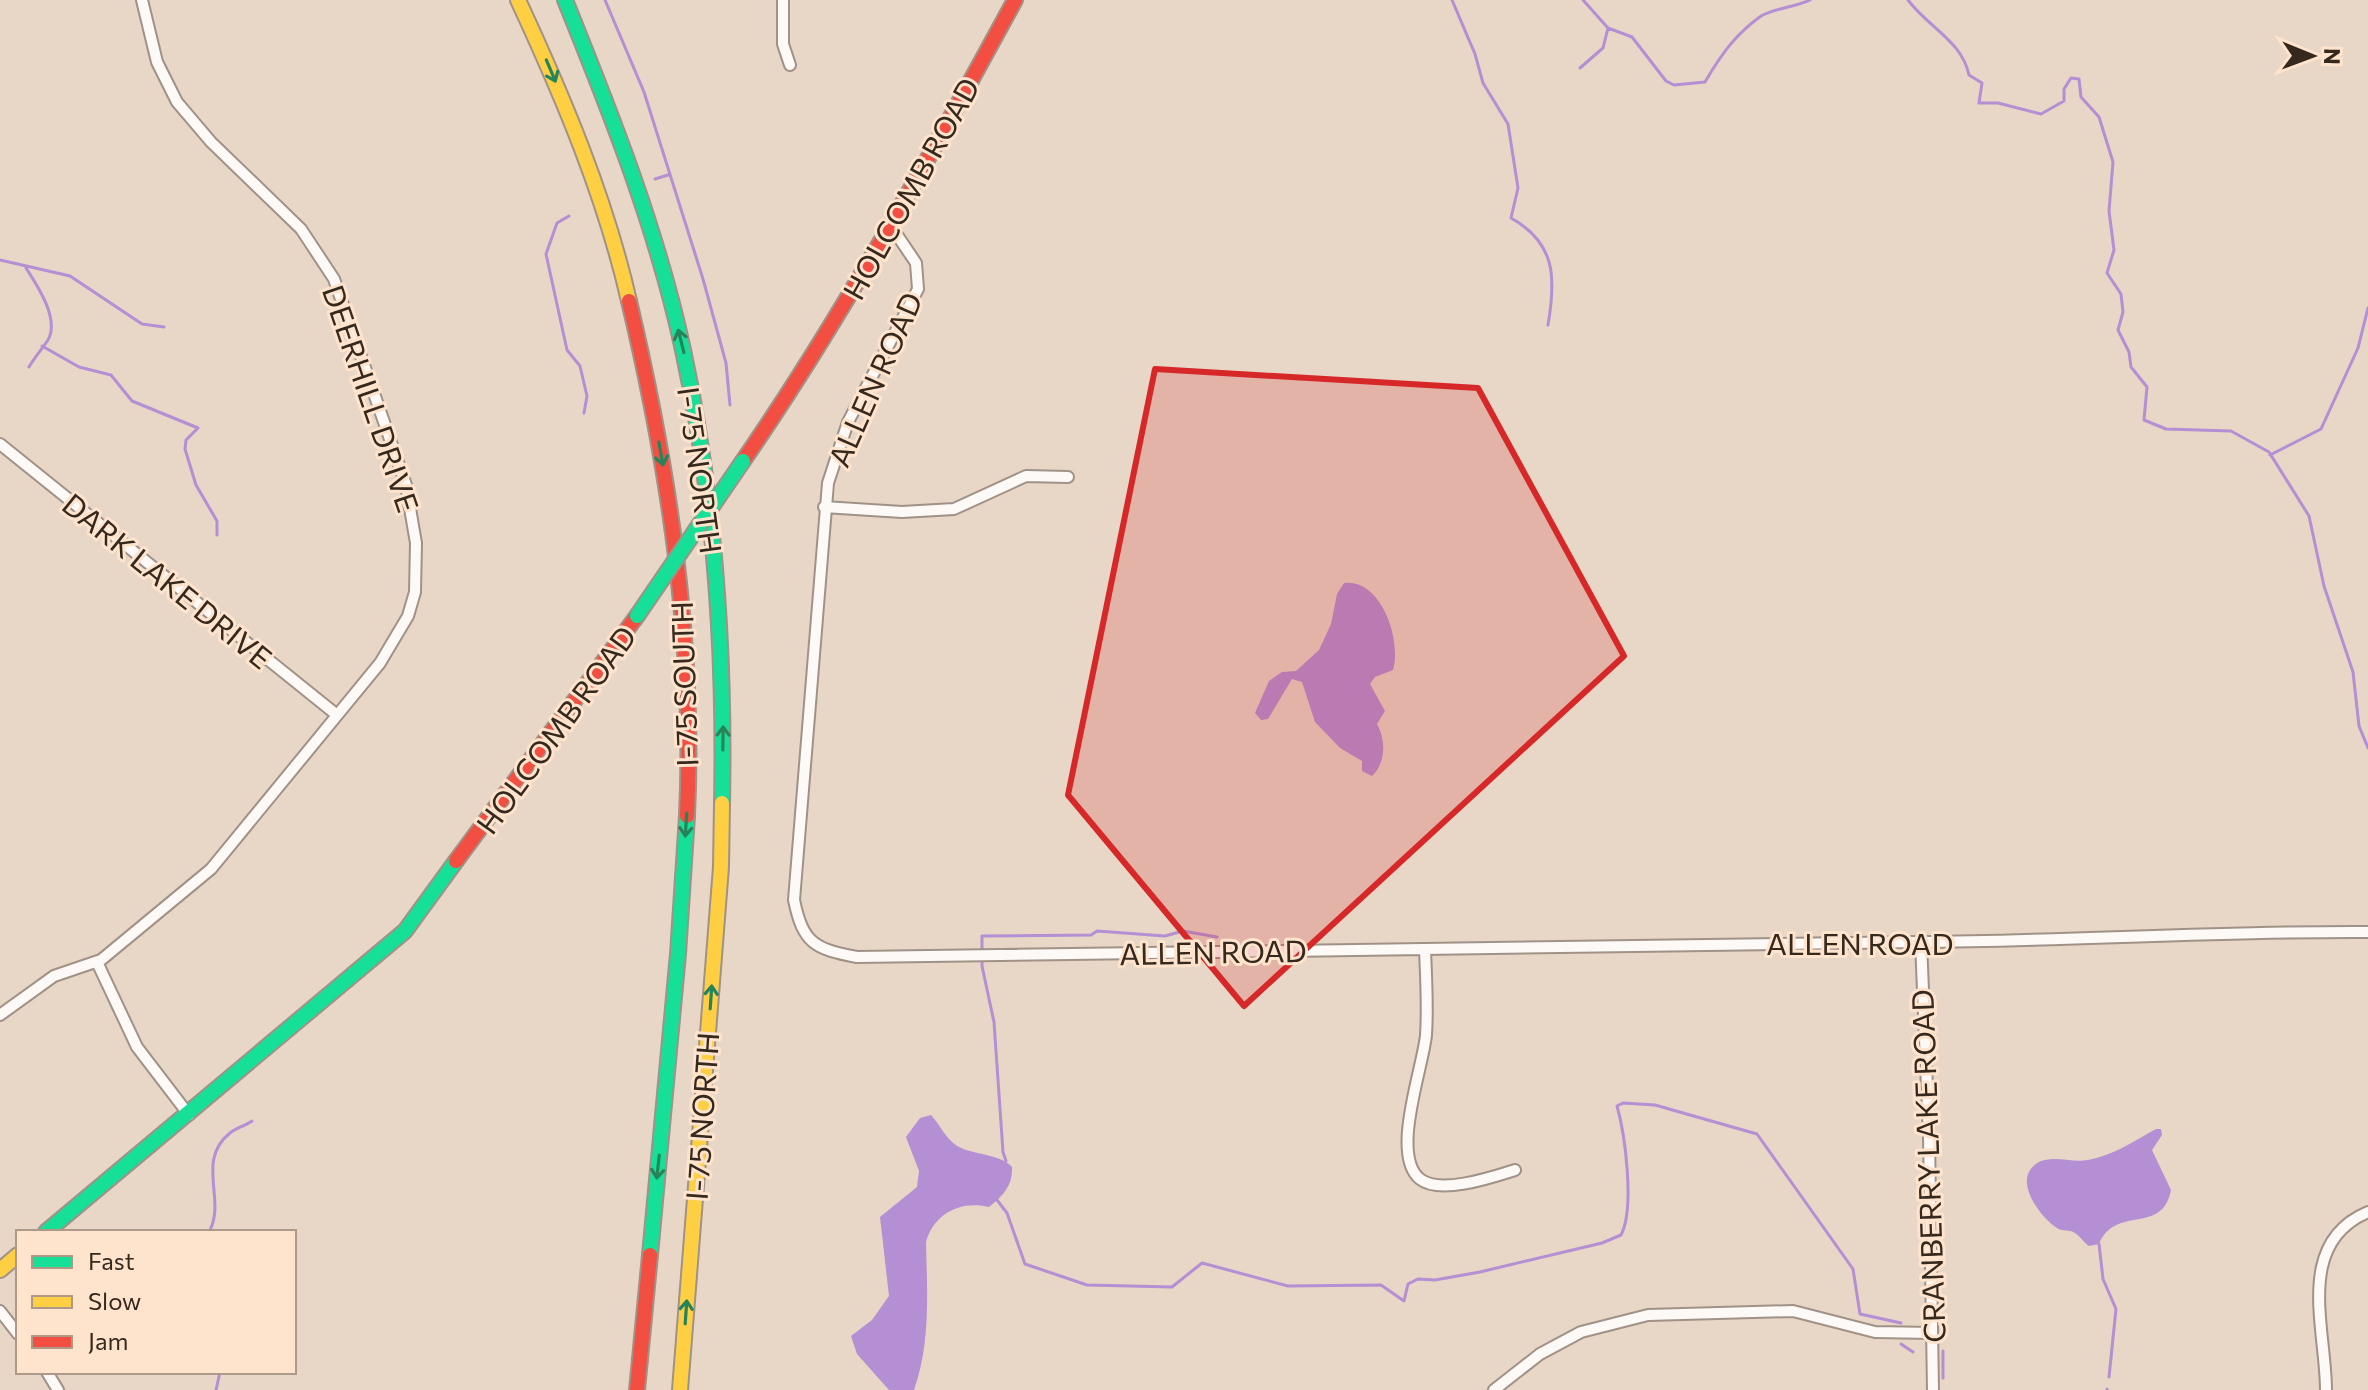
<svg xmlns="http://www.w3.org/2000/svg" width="2368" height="1390" viewBox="0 0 2368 1390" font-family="Commissioner,sans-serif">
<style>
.water{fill:#b48fd4}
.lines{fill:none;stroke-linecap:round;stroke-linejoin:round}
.stream{stroke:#b48fd4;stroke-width:3}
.street-casing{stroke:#a09287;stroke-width:14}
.fast-casing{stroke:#a09287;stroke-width:18}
.slow-casing{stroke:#a09287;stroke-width:18}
.jam-casing{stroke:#a09287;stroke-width:18}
.street{stroke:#fcf9f7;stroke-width:10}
.fast{stroke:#16e098;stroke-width:14}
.slow{stroke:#ffcf43;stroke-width:14}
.jam{stroke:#f24e42;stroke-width:14}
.fast-bridge-casing{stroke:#a09287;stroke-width:18;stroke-linecap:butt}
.fast-bridge{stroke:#16e098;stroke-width:14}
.oneway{stroke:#26845a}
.marked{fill:#d62828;fill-opacity:0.2;stroke:#d62828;stroke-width:6;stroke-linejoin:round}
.labels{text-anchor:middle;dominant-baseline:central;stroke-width:6;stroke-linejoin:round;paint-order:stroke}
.street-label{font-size:30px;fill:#35281d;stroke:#fee3cd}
</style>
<rect width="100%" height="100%" fill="#e8d6c7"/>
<path class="water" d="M1344,583c37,-5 58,57 49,87l-18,7 -5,7 15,27 -8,13c9,16 9,39 -5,52l-10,-5v-10l-22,-13 -25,-26 -13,-40 -10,-3 -24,40 -7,1 -6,-7 14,-32 13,-9 14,-1 23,-21 12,-26 6,-30z
M931,1115c9,10 15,24 26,31 16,9 44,8 55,21 1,18 -9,29 -23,40 -28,-7 -55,6 -63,35 1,49 5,100 -12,148h-25l-32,-36 -6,-18 21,-16 17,-24 -9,-79 37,-30 2,-16 -13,-34 14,-19z
M2156,1129h5l1,6 -10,15 19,40c-9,46 -55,14 -72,54l-10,2c-6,-4 -8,-9 -14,-13 -6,-4 -12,-1 -18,-5 -17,-11 -47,-50 -18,-66 14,-7 33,1 49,-2 26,-5 46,-19 68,-31z"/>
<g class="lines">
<path class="stream" d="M605,0l39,92 59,187 23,84 4,42
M1452,0l23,54 8,29 25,41 10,64 -7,30c45,25 45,60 37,107
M1583,0l25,28 24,9 34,44 8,4 31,-3c17,-29 31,-48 56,-66 14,-8 35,-9 49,-16
M1908,0c20,27 54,41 61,75l13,8 -3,20h19l43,11 23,-13v-12l7,-11 8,1 2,18 18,20 14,45 -4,49 5,39 -7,23 14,21 2,18 -5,18 11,22 2,15 16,20 -3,33 22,9 65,2 38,21 40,64 15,70 29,86 6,54 9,22
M1580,68l23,-20 5,-20
M655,179l13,-4
M569,216l-12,7 -11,31 21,96 13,16 7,30 -3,17
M0,260l70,16 72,48 22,3
M26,268c11,17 34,51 22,72 -6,9 -14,18 -19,27
M42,346l37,21 32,8 21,26 66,27 -12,12 -1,9 11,36 21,36v14
M2270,455l51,-26 37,-81 10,-40
M1006,1161l-3,-9 -9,-130 -12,-56v-30l109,-1 6,-4 68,5 18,-5 34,6
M997,1200l10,13 18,51 62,21 85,2 30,-24 86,23 93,-1 23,16 4,-17 10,-5 17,1 45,-8 122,-29 19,-8c14,-27 4,-101 -4,-129l6,-3 32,2 102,29 96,135 7,45 41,9
M209,1232c18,-32 -14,-71 21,-99 6,-5 15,-7 22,-12
M2099,1244l4,35 13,30 -7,68
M1901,1344l12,8
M1943,1351v27
M216,1390l4,-18
M2107,1390v-1"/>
<g class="street-casing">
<path id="street" d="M783,0v44l7,21
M891,226l25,37 2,26 -70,133 -20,61 -34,417c9,43 20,49 63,57 355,-6 709,-13 1063,-15 150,-1 299,-11 448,-10
M0,444l337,271
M824,507l78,5 52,-3 72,-33 42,1
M1921,942l8,194 4,254
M1425,949c1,29 3,57 1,86 -3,33 -36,120 -6,144 20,16 73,-2 95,-9
M97,962l40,85 52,68
M0,1015l54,-39 47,-16 110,-91 169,-206 28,-47 7,-24 1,-49 -10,-58 -72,-206 -33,-50 -90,-87 -34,-40 -20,-40 -15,-62
M0,1311l18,23
M47,1372l11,18
M1494,1390l46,-36 41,-22 67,-17 145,-4 82,21 57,1
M2326,1390c0,-61 -32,-147 42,-178"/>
</g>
<g class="fast-casing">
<path id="fast" d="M565,0c46,114 92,229 118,350 32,148 42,301 39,453
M46,1232l359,-301 51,-70
M650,1255l28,-301 9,-138"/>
</g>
<g class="slow-casing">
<path id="slow" d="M518,0c45,97 87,196 111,301
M0,1270l18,-15
M680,1390l41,-523 1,-64"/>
</g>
<g class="jam-casing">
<path id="jam" d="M629,301c40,169 66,341 58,515
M743,461c102,-148 186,-303 272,-461
M456,861l181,-245
M637,1390l13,-135"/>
</g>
<use href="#street" class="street"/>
<use href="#fast" class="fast"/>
<use href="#slow" class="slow"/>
<use href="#jam" class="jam"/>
<g class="fast-bridge-casing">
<path id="fast-bridge" d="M637,616l106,-155"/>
</g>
<use href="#fast-bridge" class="fast-bridge"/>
</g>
<defs><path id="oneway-shaft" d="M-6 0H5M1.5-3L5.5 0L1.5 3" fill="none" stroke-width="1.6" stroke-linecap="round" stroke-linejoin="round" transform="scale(2)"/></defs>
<g class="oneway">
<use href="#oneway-shaft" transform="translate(551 71) rotate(67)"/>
<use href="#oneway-shaft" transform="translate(681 341) rotate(-104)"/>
<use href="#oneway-shaft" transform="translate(661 454) rotate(80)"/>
<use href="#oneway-shaft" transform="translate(723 738) rotate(-89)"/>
<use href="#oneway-shaft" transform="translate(686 825) rotate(94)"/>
<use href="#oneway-shaft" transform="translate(711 997) rotate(-86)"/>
<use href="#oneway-shaft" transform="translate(658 1167) rotate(96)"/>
<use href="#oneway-shaft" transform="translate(686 1312) rotate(-86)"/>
</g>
<path class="marked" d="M1155,369l323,19 146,268 -380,350 -176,-211z"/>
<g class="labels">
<g class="street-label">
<text transform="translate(910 188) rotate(-61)">HOLCOMB ROAD</text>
<text transform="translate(874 379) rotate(-66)">ALLEN ROAD</text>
<text transform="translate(372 398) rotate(71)">DEERHILL DRIVE</text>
<text transform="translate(701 470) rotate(82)">I-75 NORTH</text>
<text transform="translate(168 580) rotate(39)">DARK LAKE DRIVE</text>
<text transform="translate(683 684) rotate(-92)">I-75 SOUTH</text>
<text transform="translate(555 729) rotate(-54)">HOLCOMB ROAD</text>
<text x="1860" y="942">ALLEN ROAD</text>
<text transform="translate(1213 951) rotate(-1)">ALLEN ROAD</text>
<text transform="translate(701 1116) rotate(-86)">I-75 NORTH</text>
<text transform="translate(1927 1166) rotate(-92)">CRANBERRY LAKE ROAD</text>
</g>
</g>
<rect x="16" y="1230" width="280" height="144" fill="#fee3cd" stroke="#ae9887" stroke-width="2"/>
<rect x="32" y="1256" width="40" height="12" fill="#16e098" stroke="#ae9887" stroke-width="2"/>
<text x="88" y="1270" font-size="24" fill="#35281d">Fast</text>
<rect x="32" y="1296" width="40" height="12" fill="#ffcf43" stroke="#ae9887" stroke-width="2"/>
<text x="88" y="1310" font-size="24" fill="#35281d">Slow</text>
<rect x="32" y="1336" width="40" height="12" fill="#f24e42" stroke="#ae9887" stroke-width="2"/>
<text x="88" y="1350" font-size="24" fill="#35281d">Jam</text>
<g transform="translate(2312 56) rotate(91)" stroke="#fee3cd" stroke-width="6" paint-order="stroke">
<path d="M0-6L14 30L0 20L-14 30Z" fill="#35281d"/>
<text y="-12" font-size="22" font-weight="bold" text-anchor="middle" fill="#35281d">N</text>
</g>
</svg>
